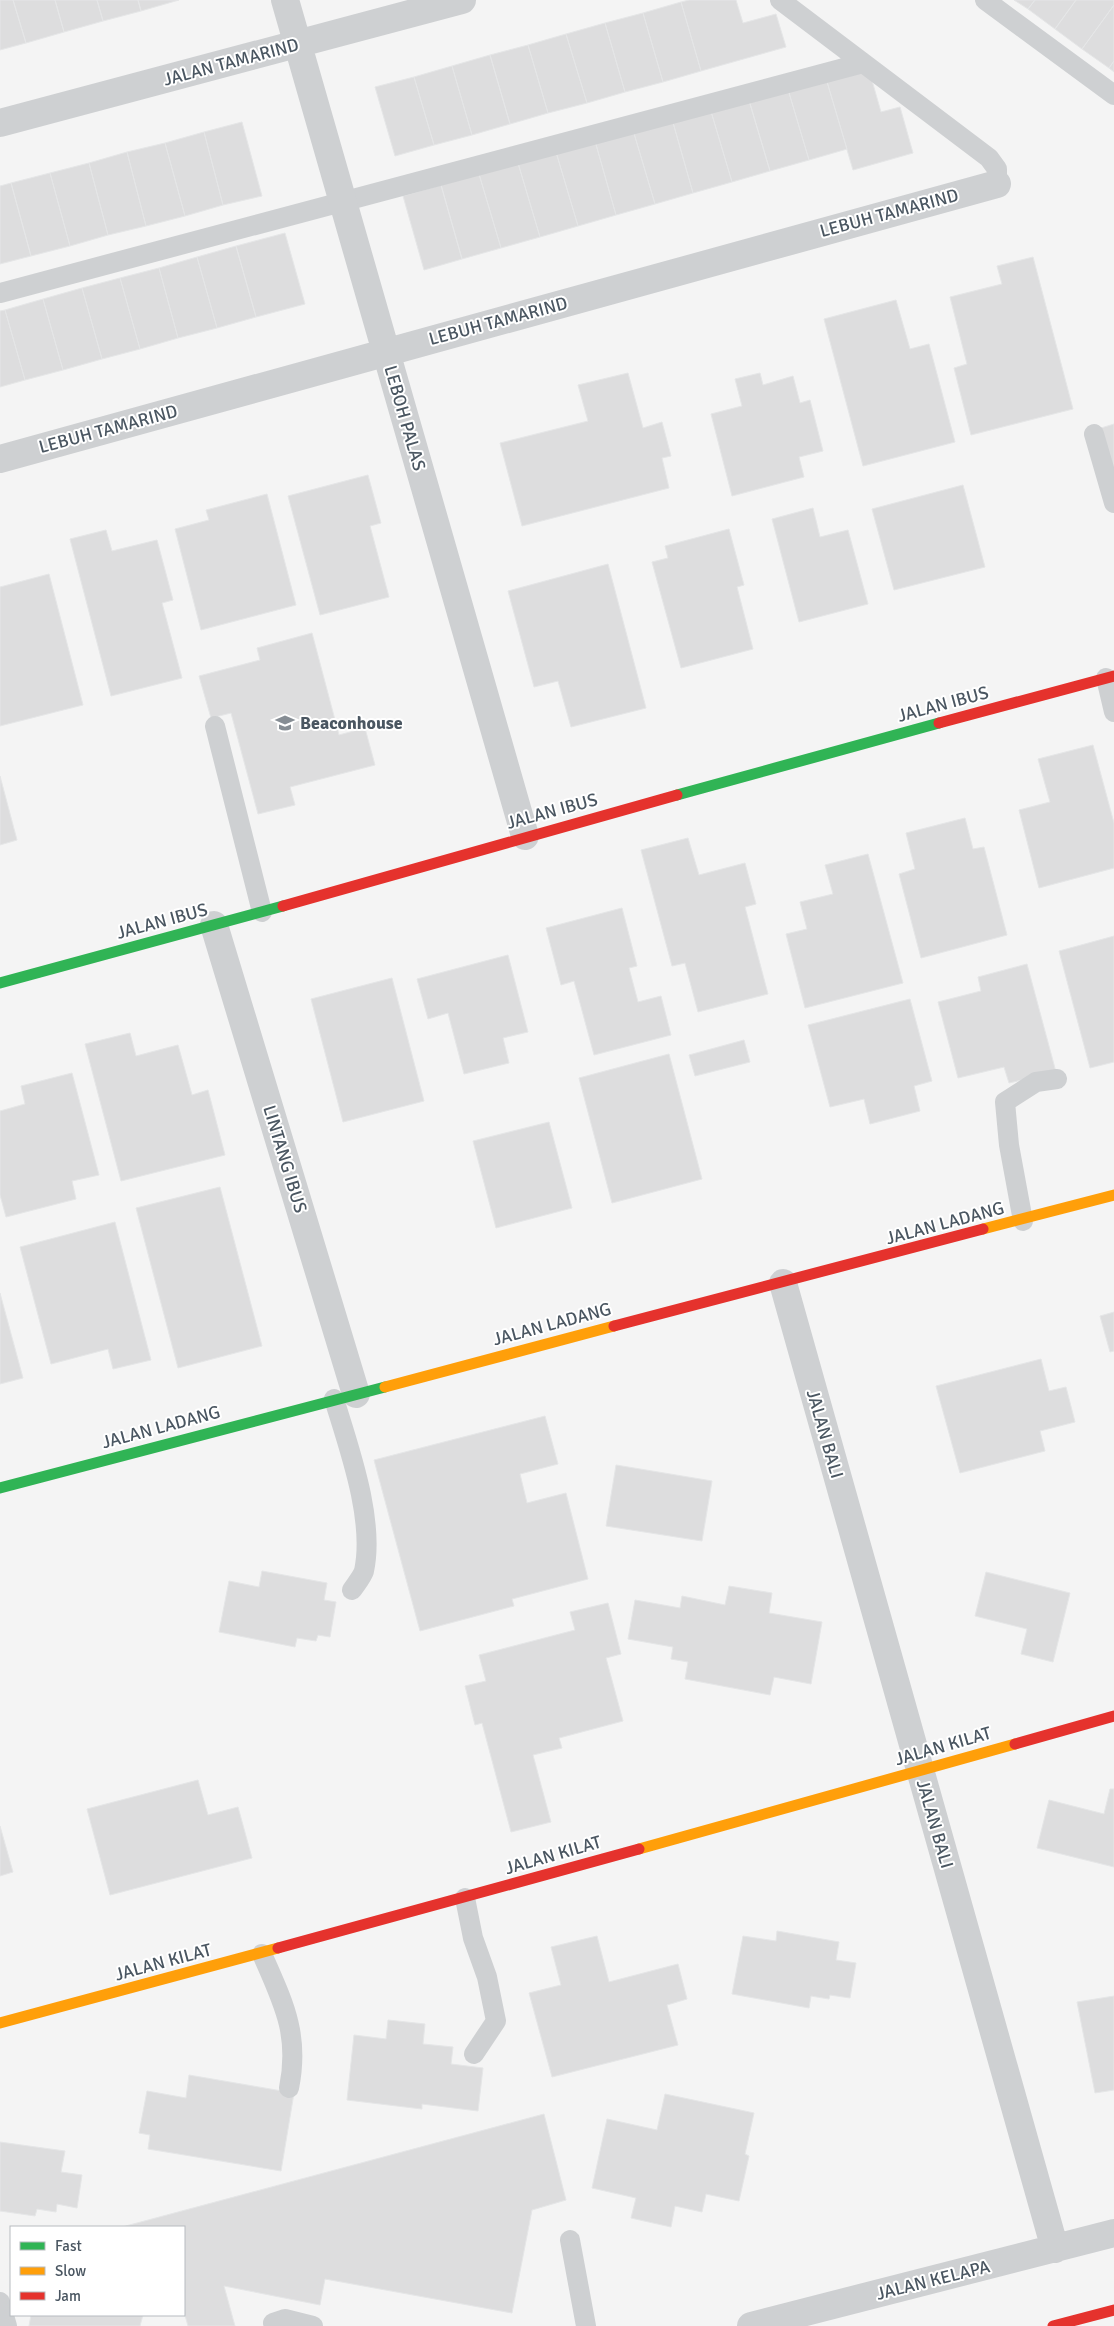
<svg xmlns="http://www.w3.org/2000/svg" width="1114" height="2326" viewBox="0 0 1114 2326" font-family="Signika,sans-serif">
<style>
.building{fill:#ddddde;stroke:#e5e6e7}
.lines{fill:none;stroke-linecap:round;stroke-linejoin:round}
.lane{stroke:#ced0d2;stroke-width:20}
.street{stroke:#ced0d2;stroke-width:28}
.fast{stroke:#30b455;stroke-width:11}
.slow{stroke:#ff9f0a;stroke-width:11}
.jam{stroke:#e5322d;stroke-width:11}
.labels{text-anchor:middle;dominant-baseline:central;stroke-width:4;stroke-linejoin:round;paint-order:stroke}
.street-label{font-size:18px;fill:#4a5661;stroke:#fff}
.poi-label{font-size:18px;font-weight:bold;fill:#4a5661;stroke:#fff;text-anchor:start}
</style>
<rect width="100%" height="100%" fill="#f4f4f4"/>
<path class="building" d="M0,0h13l13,43 -26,7z
M13,0h42l9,32 -38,11z
M55,0h42l6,21 -39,11z
M97,0h41l3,11 -38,10z
M138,0h41l-38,11z
M689,0h47l7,23 33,-9 10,33 -85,24 -20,-69z
M1014,0h21l-7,9z
M1035,0h41l-21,29 -27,-20z
M1076,0h38v5l-32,44 -27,-20z
M681,2l20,69 -38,11 -20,-69z
M1114,5v56l-5,7 -27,-19z
M643,13l20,69 -38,10 -20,-69z
M605,23l20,69 -38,11 -21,-69z
M566,34l21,69 -39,10 -20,-68z
M528,45l20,68 -38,11 -20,-69z
M490,55l20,69 -38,11 -20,-69z
M1114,61v11l-5,-4z
M867,63l14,49 19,-5 13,46 -60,17 -28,-95z
M452,66l20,69 -38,10 -20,-68z
M825,75l22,74 -38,11 -22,-74z
M414,77l20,68 -39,11 -20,-69z
M787,86l22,74 -39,11 -22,-74z
M748,97l22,74 -38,11 -22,-74z
M710,108l22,74 -39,11 -21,-74z
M672,119l21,74 -38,11 -22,-74z
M242,122l20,74 -39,9 -19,-73z
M633,130l22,74 -39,11 -21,-74z
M204,132l19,73 -38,11 -20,-73z
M595,141l21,74 -38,11 -22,-74z
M165,143l20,73 -39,10 -19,-74z
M127,152l19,74 -38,9 -19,-72z
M556,152l22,74 -38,11 -22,-74z
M89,163l19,72 -38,11 -20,-73z
M518,163l22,74 -39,11 -22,-74z
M50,173l20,73 -39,10 -20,-73z
M479,174l22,74 -39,11 -21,-74z
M11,183l20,73 -31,8v-78z
M441,185l21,74 -38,11 -21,-74z
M285,233l20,71 -49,13 -20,-71z
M236,246l20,71 -39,11 -20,-71z
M197,257l20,71 -39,10 -19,-70z
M1033,257l40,152 -102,26 -17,-67 13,-4 -17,-67 52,-13 -5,-18z
M159,268l19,70 -38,11 -20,-71z
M120,278l20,71 -38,10 -20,-71z
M82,288l20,71 -39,11 -20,-71z
M43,299l20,71 -38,10 -20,-70z
M896,300l14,49 19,-5 26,98 -92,24 -39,-147z
M5,310l20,70 -25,7v-76z
M628,373l15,55 19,-6 9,34 -9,2 7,30 -147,38 -22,-83 88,-22 -10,-36z
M760,373l3,12 30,-9 7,27 10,-3 13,51 -24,6 5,20 -72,19 -21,-82 31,-8 -7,-27z
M1114,424v54l-13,-50z
M368,475l13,48 -11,3 19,71 -69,18 -32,-119z
M963,485l22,82 -91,23 -22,-81z
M267,494l29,111 -95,25 -26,-101 34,-9 -3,-10z
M813,508l7,29 28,-7 20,74 -69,18 -27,-103z
M729,529l15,56 -7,2 16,62 -72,19 -29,-106 16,-4 -3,-12z
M106,530l6,21 45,-11 16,60 -11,3 20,75 -71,18 -41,-157z
M608,564l38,144 -75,19 -13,-46 -24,6 -26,-96z
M49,574l34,131 -83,21v-139z
M312,633l27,102 26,-7 10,37 -85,22 5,18 -37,9 -27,-101 -20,5 -12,-42 61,-16 -3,-12z
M1093,745l21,78v45l-75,20 -20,-78 31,-8 -12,-43z
M0,776l17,64 -17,5z
M965,818l8,31 11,-2 23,88 -86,23 -22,-84 16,-5 -9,-36z
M688,838l11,37 46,-12 11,41 -11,3 23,87 -70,18 -13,-49 -13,3 -31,-116z
M868,854l35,129 -98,25 -19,-74 21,-5 -7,-27 33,-8 -8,-29z
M622,908l15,58 -8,2 9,34 23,-6 10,39 -77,20 -20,-74 -13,4 -15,-57z
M1114,936v126l-24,6 -31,-117z
M508,955l20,77 -25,6 6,25 -45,11 -16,-61 -20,6 -11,-40z
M1027,964l29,108 -47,11 -5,-16 -46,11 -20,-76 43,-11 -3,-14z
M392,978l32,123 -81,21 -32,-123z
M910,999l22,82 -18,5 6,25 -50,13 -6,-25 -34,8 -22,-82z
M130,1033l6,23 42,-11 14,50 16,-5 17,65 -104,26 -36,-137z
M744,1040l6,22 -55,14 -6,-21z
M669,1054l33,125 -90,24 -33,-125z
M72,1073l27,102 -27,6 4,18 -70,18 -6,-22v-84l25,-7 -4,-18z
M549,1122l23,86 -76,20 -23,-87z
M220,1187l42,159 -84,22 -42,-160z
M115,1222l36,138 -38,9 -5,-20 -57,15 -31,-117z
M0,1293l23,85 -23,6z
M1114,1312v39l-4,1 -10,-36z
M1041,1359l8,32 17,-4 9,35 -35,9 5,20 -85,22 -24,-87z
M545,1416l13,48 -38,10 7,29 39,-10 22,86 -76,20 2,7 -94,25 -46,-171z
M616,1465l96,16 -10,60 -96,-15z
M262,1571l65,12 -3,17 12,2 -6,35 -12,-2 -2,6 -19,-3 -2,9 -76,-15 10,-51 30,6z
M986,1572l84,21 -17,69 -32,-8 6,-25 -52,-13z
M729,1586l43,7 -3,20 53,9 -11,62 -37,-7 -4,18 -85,-16 3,-17 -17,-3 2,-12 -45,-8 7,-39 45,8 2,-12 43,9z
M608,1603l13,51 -15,4 17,63 -64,17 3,10 -29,7 18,67 -40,10 -29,-109 -7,2 -10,-39 21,-5 -7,-26 96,-25 -5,-18z
M198,1780l10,35 30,-8 14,51 -142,37 -23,-86z
M1110,1789h4v78l-77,-19 12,-48 55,14z
M0,1826l13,46 -13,4z
M777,1931l62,11 -3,18 20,3 -6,35 -20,-3 -1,4 -18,-3 -2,12 -77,-14 11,-58 33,5z
M597,1936l12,46 69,-18 9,35 -20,6 11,40 -126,32 -23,-84 32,-8 -10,-38z
M1114,1996v94l-19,3 -18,-91z
M388,2020l37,4 -2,20 30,3 -2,17 32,4 -5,43 -56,-7v5l-75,-9 7,-65 32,4z
M189,2075l105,18 -13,78 -133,-22 2,-14 -11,-2 8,-42 39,7z
M665,2094l89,19 -9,41 4,2 -10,45 -33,-7 -4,18 -27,-6 -4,21 -40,-9 5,-20 -44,-10 15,-69 50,11z
M544,2114l22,86 -34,10 -20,103 -187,-34 -5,26 -96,-19 11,40h-47l-4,-14v-85h-62z
M0,2142l65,9 -4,21 21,3 -5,33 -20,-4 -1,8 -19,-3 -2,7 -35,-5z
M31,2315h112l-3,11h-111z"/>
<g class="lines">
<path class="lane" d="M780,0l209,158 8,11v15
M985,0l129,95
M0,293l863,-230
M1094,434l20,69
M1106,678l8,34
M215,726l47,186
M1023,1221l-14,-76 -4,-43 31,-20 21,-3
M334,1399c15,49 41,121 30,172 -2,6 -8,13 -12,19
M465,1898l8,40 14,39 9,44 -22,33
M262,1954c21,48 38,80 27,134
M570,2240l16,86
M0,2302l7,24
M273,2323l12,-4 28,7"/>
<path class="street" d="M285,0l240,836
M0,123l462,-123
M0,459l997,-275
M214,925l142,469
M783,1283l272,966
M751,2326l363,-93"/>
<path class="fast" d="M677,795l262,-72
M0,983l283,-77
M0,1488l385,-101"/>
<path class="slow" d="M983,1229l131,-34
M385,1387l229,-61
M639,1849l376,-105
M0,2023l278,-75"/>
<path class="jam" d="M939,723l175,-47
M283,906l394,-111
M614,1326l369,-97
M1015,1744l99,-28
M278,1948l361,-99
M1053,2326l61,-16"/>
</g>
<defs>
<g id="school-bare" transform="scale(1.5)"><path d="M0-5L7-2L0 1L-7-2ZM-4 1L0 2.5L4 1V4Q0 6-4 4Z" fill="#868d94" stroke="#fff" stroke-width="2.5" paint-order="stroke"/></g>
</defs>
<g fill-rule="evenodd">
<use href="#school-bare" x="285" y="723"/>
</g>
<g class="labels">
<g class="street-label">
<text transform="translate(231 62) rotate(-15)">JALAN TAMARIND</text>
<text transform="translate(889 213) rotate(-15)">LEBUH TAMARIND</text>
<text transform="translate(498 321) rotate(-15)">LEBUH TAMARIND</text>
<text transform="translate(405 418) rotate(74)">LEBOH PALAS</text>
<text transform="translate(108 429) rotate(-15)">LEBUH TAMARIND</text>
<text transform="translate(943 704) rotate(-15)">JALAN IBUS</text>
<text transform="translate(552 811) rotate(-15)">JALAN IBUS</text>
<text transform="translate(162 921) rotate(-15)">JALAN IBUS</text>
<text transform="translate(285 1159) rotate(73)">LINTANG IBUS</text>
<text transform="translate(945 1223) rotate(-15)">JALAN LADANG</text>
<text transform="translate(552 1324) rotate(-15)">JALAN LADANG</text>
<text transform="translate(161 1427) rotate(-15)">JALAN LADANG</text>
<text transform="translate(825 1434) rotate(74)">JALAN BALI</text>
<text transform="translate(943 1746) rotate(-16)">JALAN KILAT</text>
<text transform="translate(935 1824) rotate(74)">JALAN BALI</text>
<text transform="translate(553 1855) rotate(-16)">JALAN KILAT</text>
<text transform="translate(163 1962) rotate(-15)">JALAN KILAT</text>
<text transform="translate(933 2280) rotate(-14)">JALAN KELAPA</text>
</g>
<g class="poi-label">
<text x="300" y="723">Beaconhouse</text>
</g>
</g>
<rect x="10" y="2226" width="175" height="90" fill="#ffffff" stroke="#b7bbc0"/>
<rect x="20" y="2242" width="25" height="8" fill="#30b455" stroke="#b7bbc0"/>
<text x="55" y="2251" font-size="15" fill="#4a5661">Fast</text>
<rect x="20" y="2267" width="25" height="8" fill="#ff9f0a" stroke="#b7bbc0"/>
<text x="55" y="2276" font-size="15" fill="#4a5661">Slow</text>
<rect x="20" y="2292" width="25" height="8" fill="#e5322d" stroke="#b7bbc0"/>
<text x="55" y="2301" font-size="15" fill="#4a5661">Jam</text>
</svg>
